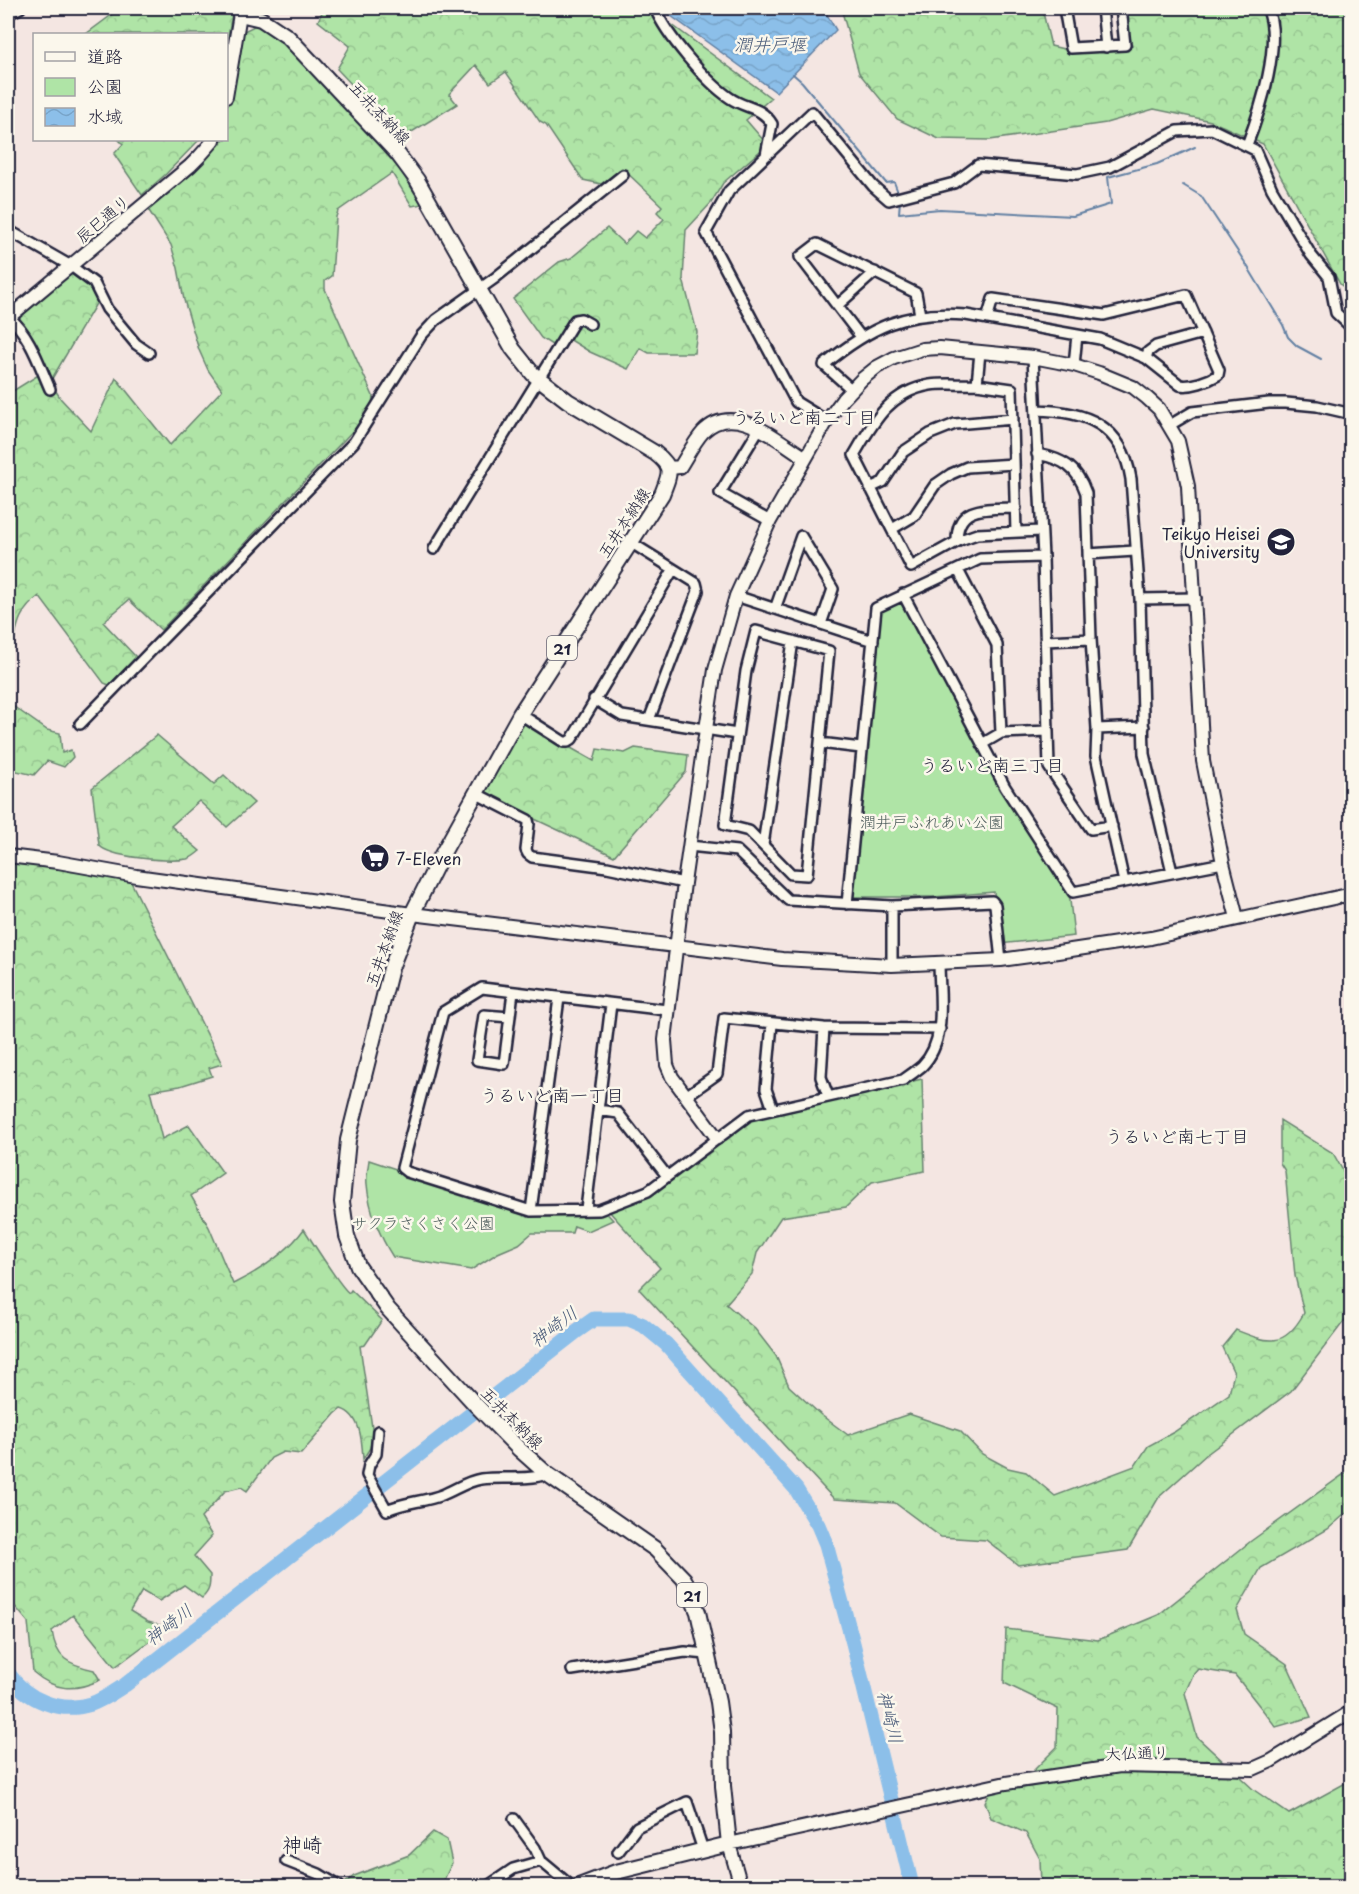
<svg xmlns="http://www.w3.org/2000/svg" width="1359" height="1894" viewBox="0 0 1359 1894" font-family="'Playpen Sans','Klee One',sans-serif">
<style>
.forest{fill:url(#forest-crowns);stroke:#688370;stroke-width:1.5}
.green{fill:#afe4a6;stroke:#688370;stroke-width:1.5}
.water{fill:url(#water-waves);stroke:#6280a3;stroke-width:1.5}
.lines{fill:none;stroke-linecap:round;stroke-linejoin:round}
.stream{stroke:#6280a3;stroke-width:2}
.river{stroke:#8cbfe9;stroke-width:15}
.street-casing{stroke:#22223b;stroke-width:14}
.secondary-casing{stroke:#22223b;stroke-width:16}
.primary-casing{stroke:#22223b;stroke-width:18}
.street{stroke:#fbf7ec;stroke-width:9}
.secondary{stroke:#fbf7ec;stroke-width:12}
.primary{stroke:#fbf7ec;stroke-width:14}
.labels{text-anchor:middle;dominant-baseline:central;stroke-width:5;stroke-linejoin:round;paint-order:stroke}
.shield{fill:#fbf7ec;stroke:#636270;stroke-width:1.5}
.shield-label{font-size:15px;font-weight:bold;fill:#22223b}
.street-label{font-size:16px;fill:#22223b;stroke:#fbf7ec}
.poi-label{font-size:16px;fill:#22223b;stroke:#fbf7ec;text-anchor:end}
.park-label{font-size:16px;fill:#4c5c5b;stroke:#fbf7ec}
.water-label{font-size:18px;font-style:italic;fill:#475978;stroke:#fbf7ec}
.neighbourhood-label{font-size:18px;fill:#22223b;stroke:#fbf7ec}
.quarter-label{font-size:20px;fill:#22223b;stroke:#fbf7ec}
</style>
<defs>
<pattern id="forest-crowns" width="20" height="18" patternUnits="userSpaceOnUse" patternTransform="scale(1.5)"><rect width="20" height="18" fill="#afe4a6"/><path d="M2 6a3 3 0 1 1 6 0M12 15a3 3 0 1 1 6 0" fill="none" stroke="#96c390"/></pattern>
<pattern id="water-waves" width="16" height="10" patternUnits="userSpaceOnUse" patternTransform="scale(1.5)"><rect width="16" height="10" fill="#8cbfe9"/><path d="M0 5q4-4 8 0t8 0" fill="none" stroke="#78a4c9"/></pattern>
</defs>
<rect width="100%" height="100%" fill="#f4e6e2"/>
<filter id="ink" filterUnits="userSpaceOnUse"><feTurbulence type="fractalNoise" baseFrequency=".0167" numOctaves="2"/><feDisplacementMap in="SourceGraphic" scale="12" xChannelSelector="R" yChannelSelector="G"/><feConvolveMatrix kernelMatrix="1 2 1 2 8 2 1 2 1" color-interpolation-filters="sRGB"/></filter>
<g filter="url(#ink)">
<path class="forest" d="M121,8h112l-6,34 -1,-8h-140z
M324,8h325l122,90 -25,22 19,22 1,4 -43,37 -12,20 -25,27 -3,49 14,53 -3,21h-45l-9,-5 -12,21 -38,-17 -29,-18 -9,11 -11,-7 -28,-39 46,-37 12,-4 36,-30 17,16 12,-13 9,7 19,-19 -7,-7 5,-6 -40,-38 -21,16 -18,-4 -37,-55 -6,-3 -34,-50 -16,11 -14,-18 -27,29 8,10 -55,34 -65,-69 13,-23 -32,-25z
M841,8h201l9,38 13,3 68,-4 -10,-37h229v286l-11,-10 -77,-140 -52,-23 -57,-12 -48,14 -116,17 -51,-1 -42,-20 -38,-46z
M258,24l21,13 94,101 27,32 22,34 -10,2 -20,-33 -54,38 -2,6 -4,59 -7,5v8l48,107c0,16 -19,33 -29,44l-183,190 -32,-30 -26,22 33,35 -27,28 -5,-2 -65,-87c-27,21 -20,37 -31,65v-267l37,-23 -30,-54 59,-50 21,23 -2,4 4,8 -47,80 11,17 30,32 25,-53 54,67 52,-55 -14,-20 -9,-20 -15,-50 -6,-32 -7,-23 -25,-39 70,-66h10l1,-35 13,-72z
M119,140h80l-33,34 -24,21 -28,-41 9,-10z
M10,704l37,26 13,3 2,20 9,-3 2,7 -9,10 -17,-6 -13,14 -26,-6v-64z
M520,722h5l69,39 3,-12 28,4 10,-5 53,7 -2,17 -72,84 -133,-62z
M157,735l57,49 10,-9 30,28 -27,24 -28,-26 -28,25 29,25c-4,3 -8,7 -13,8 -17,3 -78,-1 -88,-14l-7,-57z
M8,861l122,19 92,184 -13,4 3,8 -32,10 -30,5 12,48 27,-14 34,48 -32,23 18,31 24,57c26,-13 54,-31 71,-55 7,11 38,60 45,64l2,-3 31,30 -17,25 -5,1 13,88 -3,14 -7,11c-1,-17 -2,-44 -22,-50l-6,5 -34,40 -18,-2 -12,6 -24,33 -6,-4 -16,4 -24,27 11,18 -18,20 16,19c0,10 0,16 -8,23l-18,-13 -25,16 -17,-10 -12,20 18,11 18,5 -8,8 -43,32 -42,-52 -21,16c4,28 16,33 42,39l6,10c-26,12 -45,11 -67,-8l-5,-50 -20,-24z
M922,1079l3,92 -53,11 -26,25 -65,10 -24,36 -5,21 -26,30 29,25 21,27 13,30 32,29 27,20 61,-21 51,17 22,23 26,14 18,4 29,24 80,-30 13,-20 26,-14 55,-38 5,-21 -12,-26 14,-17c33,13 48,19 68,-17l-9,-37 -10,-105 -5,-8v-43l53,33 15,27 4,20 -1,112 -60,79 -84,63 -48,43 -31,53 -110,15 -32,-25 -45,-3 -46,-34 -61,-4 -195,-210 21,-21 -52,-58 40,-16 20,-12 85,-64z
M1351,1469v40l-23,20 -67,39 -24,42 7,24 43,30 24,53 -35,10 -41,-52 -37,-6 -5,6 -8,18 12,44 57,53 35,24 62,-34v106h-310l-1,-27 -14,-26 -35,-15 -6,-16 7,-14 33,-9 32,-32 1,-38 -54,-26 2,-54 92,11 60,-25 93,-74z
M433,1832l14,8 5,23 -11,23h-100l13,-10 55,-21z"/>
<path class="green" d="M898,597l104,192 67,102 5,45 -75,8 -5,-52 -60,5h-82l22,-290z
M369,1160l143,48 89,-1 12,13 -25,11 -14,-5 -2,7h-40l-13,11 -21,9 -27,17 -78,-13c-13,-20 -24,-47 -26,-73 -1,-7 1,-16 2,-24z"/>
<path class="water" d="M660,8h163l13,22 -60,62z"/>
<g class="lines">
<path class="stream" d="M793,74l9,8 84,101 8,-1 5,13
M1183,185l18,11 45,68 37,61 5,12 9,9 24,13
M900,201l-1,12 41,-4 133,7 38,-12 -3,-27 49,-13 38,-17"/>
<path class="river" d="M8,1673c18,27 52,41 83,31 12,-4 23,-12 34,-19l452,-354 17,-12h35l14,6 23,19 130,145 22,36 8,19 27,99 59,243"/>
<g class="street-casing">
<path id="street" d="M655,8c10,26 51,74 75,90 16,11 31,8 42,26l-6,31
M1064,8l7,40 54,-3 -4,-37
M1102,8l4,39
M8,14l12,-6
M1247,145c13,-34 36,-103 20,-137
M8,230l63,36 23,17 13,26 29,35 13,9
M838,305l37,-33
M9,317c21,18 30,47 41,72
M861,337l-61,-80 17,-13 99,49 4,22
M980,352l-3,32c-15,1 -32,-1 -47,1 -41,7 -57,38 -76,70l57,112 49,-27 17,-6 64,-3
M1033,357l10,200 6,210 42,62 21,-3
M1146,358l2,-6 8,-6 47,-13
M1074,365l3,-30
M977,384l35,5 4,143
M851,389l-27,-24c46,-38 81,-55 142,-50l134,24 46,19 34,27c11,2 28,-4 38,-10l1,-5 -33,-75 -82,20 -111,-16 -6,20
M1036,410c50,1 86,14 95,69l9,120 4,155 28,118
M827,421l-31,-19 -90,-170 23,-41 83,-79 61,74 16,14 65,-17 24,-18 99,9 33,-7 67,-36 35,-2 43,21 17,39 39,66 18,22 7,36 16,15
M1170,425l22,-13 77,-9h17l31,3 35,8
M759,429l-39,64 50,28
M1037,454c26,5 40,13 49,39l5,146 6,90 -1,27 28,126
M870,488l13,-6 20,-30 27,-18 25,-10 58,-5
M892,529l22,-13 21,-31 16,-11 16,-7 47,-3
M630,542l66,41 2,8 -49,129
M957,542c-1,-38 30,-33 59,-34
M434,549l141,-229 6,-1 9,5
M1088,554l47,-3
M958,570l39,75 4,88
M903,594l102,193 68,105 150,-29
M736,596l137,45
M1140,599l56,-1
M775,609l26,-73 32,53 -12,35
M756,631l73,20 -22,224 -16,-1 -42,-43 -24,-6 21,-154z
M1045,641l46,-2
M594,699l28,17 115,18
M520,714l44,28h4l4,-3 101,-169
M80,724l274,-282 67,-106 15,-16 59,-42 128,-103
M1097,729l47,-2
M820,743l41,5
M982,744l19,-11 46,-2
M475,793l53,27 1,4 -3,26 2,4 4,3 75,10 77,16
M763,845l30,-204
M689,846l48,5 51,49 104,6 100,-5 3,4 6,55
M847,904l29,-296 104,-49 63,-2
M892,965v-59
M667,1010l-185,-22 -39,24 -41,156 5,4 124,39 68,-1 49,-19 101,-76 154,-35c6,-4 13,-9 19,-14 26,-26 17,-70 17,-104
M510,1017l-26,-2 -7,45 27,4 9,-72
M772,1024l-6,65 7,20
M824,1028l-3,49 7,19
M686,1096l31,-22 7,-56 100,10 116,1
M598,1110l20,3 49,63
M586,1209l25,-205
M531,1211l28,-213
M378,1431l-2,23 -7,11 -2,10 20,35c17,-8 37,-8 55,-15 13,-5 25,-14 39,-16 22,-3 46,2 66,-5
M572,1670l113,-18 22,2
M514,1819l21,29 6,13
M618,1852l19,-25 50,-25 16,48
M286,1861l33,13 20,12
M488,1886l25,-17 28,-8 30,25"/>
</g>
<g class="secondary-casing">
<path id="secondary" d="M226,97l14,-83
M8,318l182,-152 9,-9 15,-17
M669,468l11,-1c7,-11 14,-25 23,-35 31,-32 75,9 103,26
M8,856l50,6 78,14 276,38 370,45 110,6 109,-5 50,-7 100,-15 201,-44
M717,1138l-45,-61 -5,-12 -2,-25 19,-157 22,-154 9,-59 21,-74 34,-75 57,-100 16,-22 19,-20 15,-12 17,-9 28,-9 18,-1 93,9 41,8 25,8 34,14 14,11 12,11 19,32 10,45 15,275 20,102 14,55
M741,1886l-12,-42 277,-61 114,-17 133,3 18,-8 81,-50"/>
</g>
<g class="primary-casing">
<path id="primary" d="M242,8l-2,6 21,5 27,18 109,116 20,27 96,169 20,25 35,27 87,52c19,15 15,20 7,41l-142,220 -81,146 -27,54 -21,54 -43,172 -6,62 5,34 11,30 30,43 86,94 45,46 28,25 108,75 29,30 14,33 20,90 4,30 1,54 6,58 -113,28 -37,14"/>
</g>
<use href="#street" class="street"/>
<use href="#secondary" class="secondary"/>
<use href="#primary" class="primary"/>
</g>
</g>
<defs>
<g id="university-disc" transform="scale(1.5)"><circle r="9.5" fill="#22223b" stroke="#fbf7ec"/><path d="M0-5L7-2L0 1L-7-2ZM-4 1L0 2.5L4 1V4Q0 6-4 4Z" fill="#fff"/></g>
<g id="supermarket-disc" transform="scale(1.5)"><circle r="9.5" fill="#22223b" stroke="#fbf7ec"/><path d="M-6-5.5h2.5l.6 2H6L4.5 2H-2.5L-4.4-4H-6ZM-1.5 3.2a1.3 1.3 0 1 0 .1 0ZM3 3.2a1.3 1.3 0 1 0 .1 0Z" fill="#fff"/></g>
</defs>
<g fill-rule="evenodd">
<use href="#university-disc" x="1281" y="542"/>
<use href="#supermarket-disc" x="375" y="858"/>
</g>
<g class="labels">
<g class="shield">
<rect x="547" y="636" width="30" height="24" rx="4.5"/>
<rect x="677" y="1583" width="30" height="24" rx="4.5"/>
</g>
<g class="shield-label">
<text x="562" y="648">21</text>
<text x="692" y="1595">21</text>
</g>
<g class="street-label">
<text transform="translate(381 112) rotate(47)">五井本納線</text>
<text transform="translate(102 218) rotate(-40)">辰巳通り</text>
<text transform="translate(623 522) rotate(-57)">五井本納線</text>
<text transform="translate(383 948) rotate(-70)">五井本納線</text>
<text transform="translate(513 1417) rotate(45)">五井本納線</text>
<text transform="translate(1137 1752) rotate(-2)">大仏通り</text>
</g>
<g class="poi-label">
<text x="1260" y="533">Teikyo Heisei<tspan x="1260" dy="18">University</tspan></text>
<text x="396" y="858" text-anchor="start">7-Eleven</text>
</g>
<g class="park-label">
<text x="932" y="821">潤井戸ふれあい公園</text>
<text x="423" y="1222">サクラさくさく公園</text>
</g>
<g class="water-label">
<text x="770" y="43">潤井戸堰</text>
<text transform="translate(553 1326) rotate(-37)">神崎川</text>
<text transform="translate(168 1624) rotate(-38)">神崎川</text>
<text transform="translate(891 1717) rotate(76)">神崎川</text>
</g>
<g class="neighbourhood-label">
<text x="804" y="416">うるいど南二丁目</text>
<text x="992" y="764">うるいど南三丁目</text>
<text x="552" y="1094">うるいど南一丁目</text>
<text x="1177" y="1135">うるいど南七丁目</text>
</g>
<g class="quarter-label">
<text x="302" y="1844">神崎</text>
</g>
</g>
<rect width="1359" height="1894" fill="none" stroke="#fbf7ec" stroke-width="30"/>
<rect x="15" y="15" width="1329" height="1864" fill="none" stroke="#22223b" stroke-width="2" filter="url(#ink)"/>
<rect x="33" y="33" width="195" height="108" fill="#fbf7ec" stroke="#a4a2a5" stroke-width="1.5"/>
<rect x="45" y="52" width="30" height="9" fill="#fbf7ec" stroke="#a4a2a5" stroke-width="1.5"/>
<text x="87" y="63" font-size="18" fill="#22223b">道路</text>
<rect x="45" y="78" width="30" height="18" fill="#afe4a6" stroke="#a4a2a5" stroke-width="1.5"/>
<text x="87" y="93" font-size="18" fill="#22223b">公園</text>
<rect x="45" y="108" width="30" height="18" fill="url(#water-waves)" stroke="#a4a2a5" stroke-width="1.5"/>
<text x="87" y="123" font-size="18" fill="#22223b">水域</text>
</svg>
